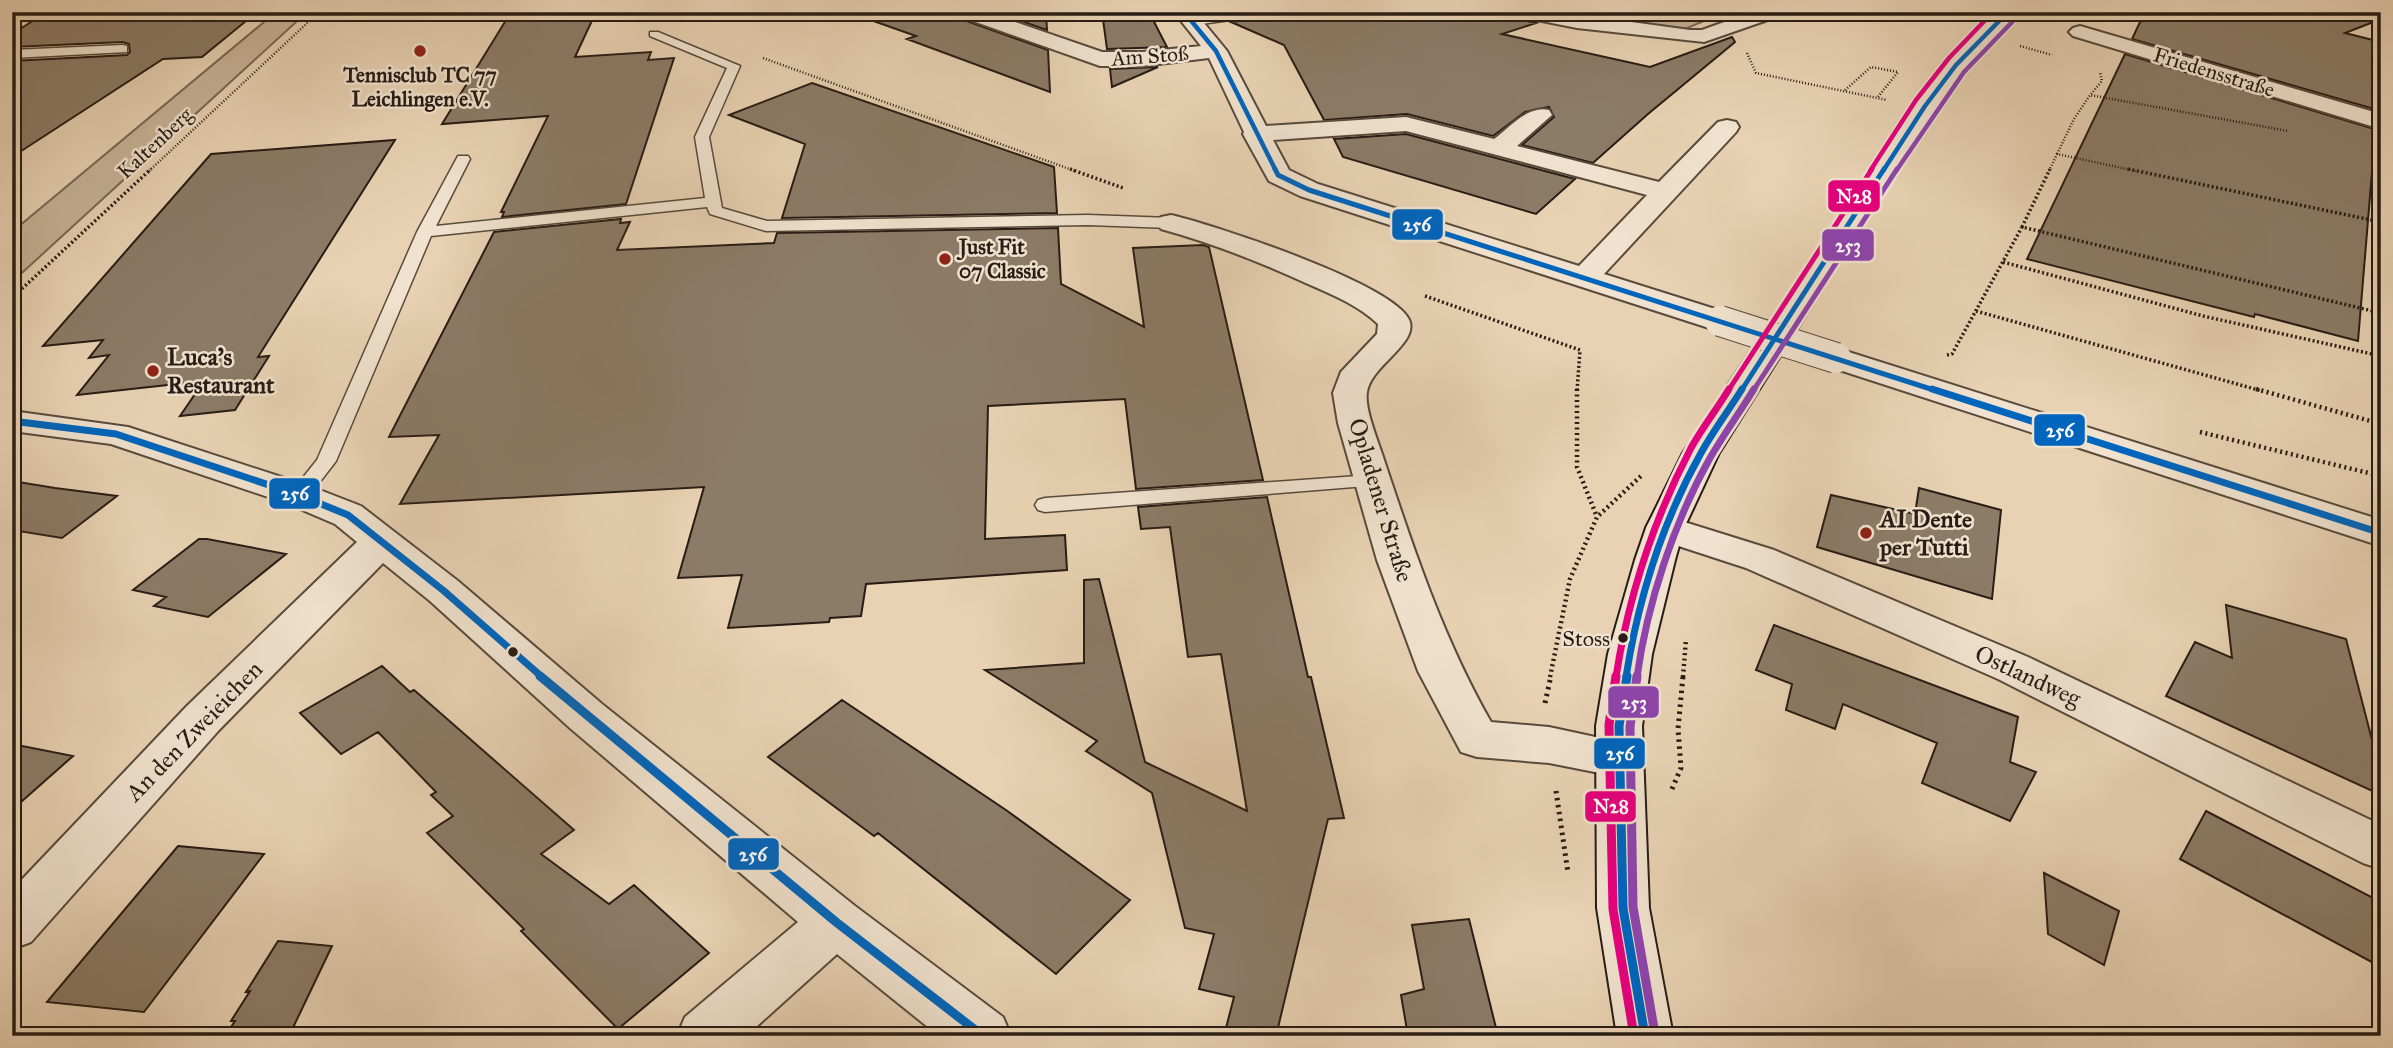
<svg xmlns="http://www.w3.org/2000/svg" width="2393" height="1048" viewBox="0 0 2393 1048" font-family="'IM FELL Great Primer',serif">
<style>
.green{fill:#c7b398;stroke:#786856;stroke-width:2}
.building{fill:#8c7b67;stroke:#281c15;stroke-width:2}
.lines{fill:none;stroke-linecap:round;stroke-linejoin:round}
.service-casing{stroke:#584a3c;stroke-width:3}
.minor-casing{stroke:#584a3c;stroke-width:4}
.secondary-casing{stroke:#281c15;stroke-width:4}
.path-far3{stroke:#281c15;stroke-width:2.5;stroke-dasharray:1 2;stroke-linecap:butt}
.path-far2{stroke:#281c15;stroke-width:3.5;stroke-dasharray:2 2.5;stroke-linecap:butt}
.path-far1{stroke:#281c15;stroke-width:4.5;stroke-dasharray:2 3.5;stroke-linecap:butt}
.path{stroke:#281c15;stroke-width:5;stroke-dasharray:2.5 4.5;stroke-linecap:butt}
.service{fill:#f0e2ce;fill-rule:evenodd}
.minor{fill:#f0e2ce;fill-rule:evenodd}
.secondary{fill:#f0e2ce;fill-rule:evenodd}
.minor-bridge-casing{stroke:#584a3c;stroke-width:32;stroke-linecap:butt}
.minor-bridge{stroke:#f0e2ce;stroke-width:30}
.bus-1-far3-casing{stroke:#f0e2ce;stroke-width:8}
.bus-1-far2-casing{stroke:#f0e2ce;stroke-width:10}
.bus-1-far1-casing{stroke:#f0e2ce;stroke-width:12}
.bus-1-casing{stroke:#f0e2ce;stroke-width:14}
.bus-2-far3-casing{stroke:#f0e2ce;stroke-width:8}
.bus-2-far2-casing{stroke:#f0e2ce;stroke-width:10}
.bus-2-far1-casing{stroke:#f0e2ce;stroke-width:12}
.bus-2-casing{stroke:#f0e2ce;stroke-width:14}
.bus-3-far3-casing{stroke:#f0e2ce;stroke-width:8}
.bus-3-far2-casing{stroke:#f0e2ce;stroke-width:10}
.bus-3-far1-casing{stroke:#f0e2ce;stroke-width:12}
.bus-3-casing{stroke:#f0e2ce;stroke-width:14}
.bus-1-far3{stroke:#0065bd;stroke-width:4.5}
.bus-1-far2{stroke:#0065bd;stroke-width:5}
.bus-1-far1{stroke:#0065bd;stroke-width:7}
.bus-1{stroke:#0065bd;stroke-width:9}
.bus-2-far3{stroke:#8e44ad;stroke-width:4.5}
.bus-2-far2{stroke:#8e44ad;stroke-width:5}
.bus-2-far1{stroke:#8e44ad;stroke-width:7}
.bus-2{stroke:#8e44ad;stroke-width:9}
.bus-3-far3{stroke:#e5007d;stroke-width:4.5}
.bus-3-far2{stroke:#e5007d;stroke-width:5}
.bus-3-far1{stroke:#e5007d;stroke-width:7}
.bus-3{stroke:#e5007d;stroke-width:9}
.poi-dot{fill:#8f2418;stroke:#f0e2ce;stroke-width:2.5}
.bus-dot{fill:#281c15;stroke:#f0e2ce;stroke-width:2.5}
.labels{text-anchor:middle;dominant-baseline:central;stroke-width:5;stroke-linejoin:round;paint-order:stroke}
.far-street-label{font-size:21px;fill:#281c15;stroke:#f0e2ce}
.far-poi-label{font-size:21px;font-weight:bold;fill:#281c15;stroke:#f0e2ce}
.bus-label{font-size:22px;fill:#281c15;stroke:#f0e2ce;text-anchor:end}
.poi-label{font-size:24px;font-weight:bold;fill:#281c15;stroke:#f0e2ce;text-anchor:start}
.street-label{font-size:24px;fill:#281c15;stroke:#f0e2ce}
.line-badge{stroke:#f0e2ce;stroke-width:2.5}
.badge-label{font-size:19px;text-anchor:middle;font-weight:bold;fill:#fff}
</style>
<rect width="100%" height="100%" fill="#e8d2b3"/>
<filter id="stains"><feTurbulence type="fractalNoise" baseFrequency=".00286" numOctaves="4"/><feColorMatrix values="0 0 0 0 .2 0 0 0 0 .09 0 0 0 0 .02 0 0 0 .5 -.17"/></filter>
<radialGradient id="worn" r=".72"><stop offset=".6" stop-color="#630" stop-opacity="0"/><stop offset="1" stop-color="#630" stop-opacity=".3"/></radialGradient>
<path class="green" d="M276,12h31l-295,270v-50z
M1609,12h66l29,9 -19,8 -91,-12z"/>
<path class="building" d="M154,12h103l-55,45 -39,2 -151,98v-96l115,-6 3,-3 -1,-8 -6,-2 -111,5v-13l27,-17z
M511,12h85l-21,45 76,-5 -3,8 26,-2 -48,146 -124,13 2,-5h-3l47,-96 -106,8z
M866,12h88l4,6 90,32 2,42 -143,-53 9,-3 -51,-18z
M995,12h51l1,18z
M1102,12h47l18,35 -60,2z
M1274,12h238l4,7 20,4 -34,11 148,33 82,-30 3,5 -87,72 -55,49 -71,-18 32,-28 -5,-10 -24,5 -32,24 -86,-22 -83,6 -40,-75 -53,-23 35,-4z
M2163,12h218v7l-36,14 36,9v69l-249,-72 8,-17z
M2125,54l256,77v42l-9,-1 -14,169 -103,-27 -1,3 -227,-58z
M1158,67l-46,20 -2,-18z
M812,83l242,84 3,46 -275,5 23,-74 -76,-29z
M1406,134l169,45 -39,35 -193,-57 -9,-18z
M395,140l-137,217 11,-1 -34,54 -55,6 24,-35 -127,14 32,-40 -20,3 14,-18 -60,6 168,-192z
M621,219l-1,4 10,-1 -13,28 157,-7 3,-10 281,-5 3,56 83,43 -11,-79 70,-3 6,2 54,233 -127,9 -11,-90 -137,7 -3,133 80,-4 2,35 -201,14 -5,32 -31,2 -1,4 -101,6 14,-53 -64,3 26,-91 -304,17 39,-69 -50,2 105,-205z
M12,481l43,7 62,8 -55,42 -50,-8z
M1919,488l82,22 -9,89 -175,-52 14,-52 84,19z
M1267,497l41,180h3l33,141 -16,1 -52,217h-21l-29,-8 8,-31 -35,-8 15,-55 -29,-6 -33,-135 -66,-42 11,-10 -112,-71 99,-7v-83l15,-1 46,183 102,49 -26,-157 -33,3 -18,-130 -29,2 -3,-22z
M199,539h8l79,15 -78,63 -54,-11 12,-9 -33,-7z
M2226,605l120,34 26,101 9,4v51l-215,-99 29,-54 37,16z
M1774,625l244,92 -8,45 26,10 -26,49 -88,-38 15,-40 -94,-39 -8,25 -49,-19 6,-26 -36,-14z
M382,666l28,26 4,-2 160,140 -33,24 68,50 25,-19 75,68 -91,76 -97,-98 3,-2 -97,-96 26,-17 -22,-21 5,-3 -58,-60 -37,22 -41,-41z
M842,700l164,110 124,90 -74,74 -178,-141 -4,3 -106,-79z
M12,744l61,12 -61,54z
M2206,811l175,91v65l-201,-108z
M178,846l86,8 -120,158 -97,-10z
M2044,873l75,38 -15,54 -56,-31z
M1469,919l29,117h-90l-7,-41 23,-6 -12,-64z
M278,941l54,5 -43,90h-64l10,-15h-4l19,-30 -4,1z"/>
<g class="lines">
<g class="service-casing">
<path id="service" d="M1240,12h31l-5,3 -72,10 -6,-3 6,-3z
M650,32h8l82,34 -31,71 13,71 45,13 321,-6 83,3 8,5 -8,5 -83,-3 -322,6 -56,-17 -3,-7 -276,29 -95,225 -30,39h-14l-3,-5 28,-35 100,-228 41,-76h10l2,3 -34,67 269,-28 -10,-61 32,-69 -77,-32z
M123,45l4,1v6l-115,6v-8z
M1372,475l7,2 3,4 -3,4 -334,27 -7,-2 -3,-5 3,-5 7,-2z"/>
</g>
<g class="minor-casing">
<path id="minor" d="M956,12h30l116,40h40l59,-6 -27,-34h21l32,39 39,75 140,-9 88,22c16,-12 34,-34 55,-29l3,5 -35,31 142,36 59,-60 9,-2 9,2 3,5 -3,5 -132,142 127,40 5,7 -5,7 -11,2 -11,-2 -409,-132 -31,-15 -26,-47 1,-2 -35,-74 -67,8h-42l-141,-50zM1406,131l241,64 -68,71 -261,-82 -29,-14 -16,-30z
M1514,12h44l132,18h12l50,-18h30l-3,4 -75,26 -127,-14 -60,-12z
M2080,26l301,88v15l-308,-93 -4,-4 4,-4z
M1171,215c40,9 228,70 239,107 6,23 -39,44 -43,70 -3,18 13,53 18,71 30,90 59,177 106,259l58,5 88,19 6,13 -6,13 -17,5 -71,-14 -72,-6 -16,-5 -43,-81 -41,-111 -39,-137 -5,-30 8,-21 36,-38 1,-10c-20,-19 -45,-29 -70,-40 -48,-22 -96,-41 -147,-55l-4,-6 4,-6z
M1836,348l545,172v26l-557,-181 -4,-7 4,-7z
M12,411l116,16 184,60 49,19 97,75 144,123 253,202 148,111 8,19h-72l-102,-82 -91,82h-69l8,-19 113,-95 -228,-194 -140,-127 -47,-38 -164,167 -188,212 -19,7v-59l175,-184 170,-164 -22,-18 -49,-21 -175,-59 -99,-13z
M1665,516l109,34 254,107 353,168v44l-18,-6 -365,-184 -252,-111 -95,-31 -5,-9 5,-9z"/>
</g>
<g class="secondary-casing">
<path id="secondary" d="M1996,12h22l-54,58 -28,38 -217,345 -35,75 -9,32 -23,94 -10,72 7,182 24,128h-56l-20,-128 -1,-182 12,-72 27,-94 11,-32 37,-75 230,-347 35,-46z"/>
</g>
<path class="path-far3" d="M2020,46l32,9
M1747,53l9,20 131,27
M763,58l312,113
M1845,90l26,-23 27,5 -21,26
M2091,94l11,-13 -2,-9
M2057,154l17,-35 16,-24 198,36
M149,171l170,-159
M2049,171l8,-17 79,17"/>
<path class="path-far2" d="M1070,169l53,19
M2128,169l253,53
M2022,227l28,-58
M2003,262l200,54 178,40
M1425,296l155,54 -3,41
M12,298l139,-129
M1976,311l286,80
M1947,355l5,-1 70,-127 359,86"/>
<path class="path-far1" d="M1577,389v78l20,50
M2256,389l125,35
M2200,432l181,44
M1550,677l20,-98 27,-62 44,-41
M1683,677l3,-38"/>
<path class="path" d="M1545,703l6,-27
M1672,789l9,-21 -3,-39 5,-53
M1556,791l12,82"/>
<use href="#service" class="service"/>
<use href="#minor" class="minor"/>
<use href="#secondary" class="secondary"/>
<g class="minor-bridge-casing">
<path id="minor-bridge" d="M1720,321l116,37"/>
</g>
<use href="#minor-bridge" class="minor-bridge"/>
<g class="bus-1-far3-casing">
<path id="bus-1-far3" d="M1184,12l32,39 60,120
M1883,171l42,-65 31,-41 52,-53"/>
</g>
<g class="bus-1-far2-casing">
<path id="bus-1-far2" d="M1275,169l3,6 31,15 628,201
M1741,391l143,-222"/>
</g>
<g class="bus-1-far1-casing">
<path id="bus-1-far1" d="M1932,389l449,144
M12,421l104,13 183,61 49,20 96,76 98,86
M1626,677c12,-77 37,-156 75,-224 12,-22 28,-43 41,-64"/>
</g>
<g class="bus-1-casing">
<path id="bus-1" d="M540,676l296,246 147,114
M1627,676l-8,50 4,182 22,128"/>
</g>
<g class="bus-2-far3-casing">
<path id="bus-2-far3" d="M1896,171l68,-99 51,-53"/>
</g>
<g class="bus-2-far2-casing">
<path id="bus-2-far2" d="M1753,391l144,-222"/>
</g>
<g class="bus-2-far1-casing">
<path id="bus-2-far1" d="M1637,677c10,-73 37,-155 73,-219 14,-24 30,-46 44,-69"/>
</g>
<g class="bus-2-casing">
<path id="bus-2" d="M1637,676l-7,51 3,180 22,127"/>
</g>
<g class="bus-3-far3-casing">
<path id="bus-3-far3" d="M1870,171l46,-71 33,-42 44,-46"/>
</g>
<g class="bus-3-far2-casing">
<path id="bus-3-far2" d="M1728,391l144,-222"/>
</g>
<g class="bus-3-far1-casing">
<path id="bus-3-far1" d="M1616,677c12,-79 38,-158 75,-229 11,-20 26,-39 38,-59"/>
</g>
<g class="bus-3-casing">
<path id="bus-3" d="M1616,676l-7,49 4,184 21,127"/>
</g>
<use href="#bus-1-far3" class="bus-1-far3"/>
<use href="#bus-1-far2" class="bus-1-far2"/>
<use href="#bus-1-far1" class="bus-1-far1"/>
<use href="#bus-1" class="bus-1"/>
<use href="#bus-2-far3" class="bus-2-far3"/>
<use href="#bus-2-far2" class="bus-2-far2"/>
<use href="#bus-2-far1" class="bus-2-far1"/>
<use href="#bus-2" class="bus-2"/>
<use href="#bus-3-far3" class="bus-3-far3"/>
<use href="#bus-3-far2" class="bus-3-far2"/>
<use href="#bus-3-far1" class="bus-3-far1"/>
<use href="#bus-3" class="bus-3"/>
</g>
<g class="poi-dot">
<circle cx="420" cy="51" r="7"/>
<circle cx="945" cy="259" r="7"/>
<circle cx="153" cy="371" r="7"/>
<circle cx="1866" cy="533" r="7"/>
</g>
<g class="bus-dot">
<circle cx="1623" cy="638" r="6"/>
<circle cx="513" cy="652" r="6"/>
</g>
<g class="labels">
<g class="far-street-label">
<text transform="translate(1150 56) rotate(-4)">Am Stoß</text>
<text transform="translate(2214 72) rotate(17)">Friedensstraße</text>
<text transform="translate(155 143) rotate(-43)">Kaltenberg</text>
</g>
<g class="far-poi-label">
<text x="420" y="75">Tennisclub TC 77<tspan x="420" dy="24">Leichlingen e.V.</tspan></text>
<text x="959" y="247" text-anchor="start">Just Fit<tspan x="959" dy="24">07 Classic</tspan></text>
</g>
<g class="bus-label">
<text x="1610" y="638">Stoss</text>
</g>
<g class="poi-label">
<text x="167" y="357">Luca's<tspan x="167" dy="28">Restaurant</tspan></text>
<text x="1880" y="519">AI Dente<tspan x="1880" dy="28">per Tutti</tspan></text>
</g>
<g class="street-label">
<text transform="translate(1381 500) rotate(73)">Opladener Straße</text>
<text transform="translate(2028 676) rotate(25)">Ostlandweg</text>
<text transform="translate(194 731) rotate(-46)">An den Zweieichen</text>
</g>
</g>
<g class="line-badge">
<rect x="1827" y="179" width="54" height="34" rx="7" fill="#e5007d"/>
<rect x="1391" y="208" width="53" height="33" rx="7" fill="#0065bd"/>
<rect x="1821" y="228" width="54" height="34" rx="7" fill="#8e44ad"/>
<rect x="2033" y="413" width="53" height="34" rx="7" fill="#0065bd"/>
<rect x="268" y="477" width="53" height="33" rx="7" fill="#0065bd"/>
<rect x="1607" y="685" width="53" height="34" rx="7" fill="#8e44ad"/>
<rect x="1593" y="737" width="53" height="33" rx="7" fill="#0065bd"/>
<rect x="1584" y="790" width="53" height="33" rx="7" fill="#e5007d"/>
<rect x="727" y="837" width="53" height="34" rx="7" fill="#0065bd"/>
</g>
<g class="badge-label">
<text x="1854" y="203">N28</text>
<text x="1417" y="231">256</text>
<text x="1848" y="252">253</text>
<text x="2060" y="437">256</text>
<text x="295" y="500">256</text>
<text x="1634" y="709">253</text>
<text x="1620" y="760">256</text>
<text x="1611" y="813">N28</text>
<text x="753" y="861">256</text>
</g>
<rect width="2393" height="1048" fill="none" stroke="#e8d2b3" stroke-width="42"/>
<rect x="14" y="14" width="2365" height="1020" fill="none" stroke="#281c15" stroke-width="3.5"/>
<rect x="21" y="21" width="2351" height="1006" fill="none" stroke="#281c15" stroke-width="2"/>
<rect width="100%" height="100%" filter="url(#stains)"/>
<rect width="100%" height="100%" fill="url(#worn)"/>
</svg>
